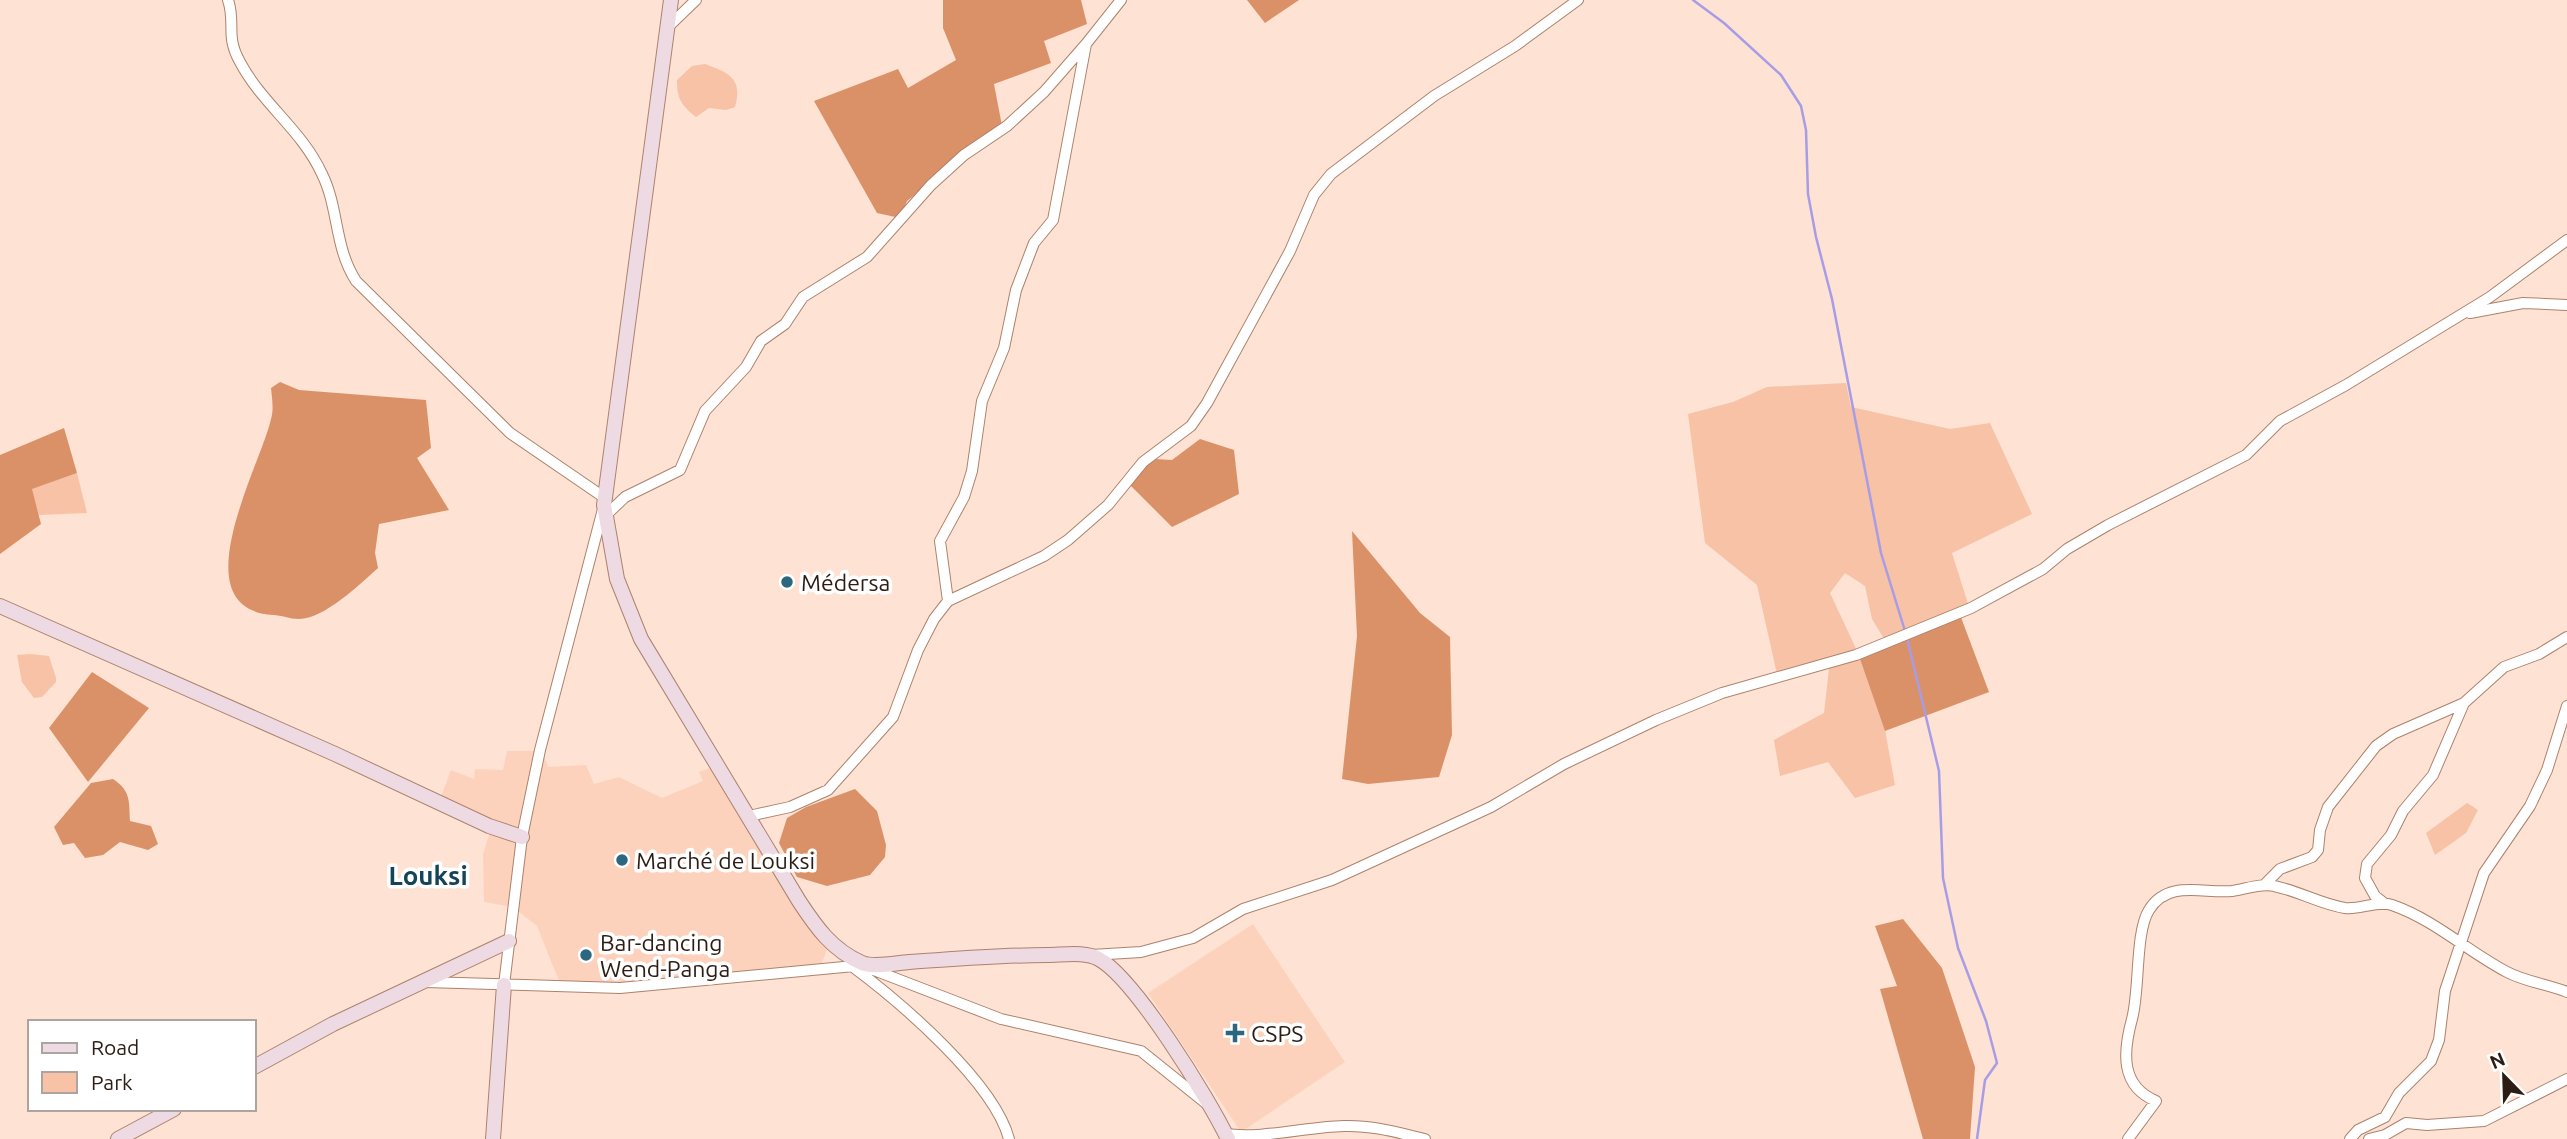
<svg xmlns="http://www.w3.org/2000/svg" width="2567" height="1139" viewBox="0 0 2567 1139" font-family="Ubuntu,sans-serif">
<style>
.built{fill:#fdd2bc}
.green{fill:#f7c2a5}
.forest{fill:#db9167}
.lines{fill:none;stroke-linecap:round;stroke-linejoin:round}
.stream{stroke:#a79de7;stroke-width:2.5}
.street-casing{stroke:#ac826c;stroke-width:12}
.secondary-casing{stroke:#ac826c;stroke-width:16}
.street{stroke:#fff;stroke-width:10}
.secondary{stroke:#eedae3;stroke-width:14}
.poi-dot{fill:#2c667f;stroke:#fff;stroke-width:2.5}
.labels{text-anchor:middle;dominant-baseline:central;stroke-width:7;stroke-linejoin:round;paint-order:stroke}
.poi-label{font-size:23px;fill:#2c1c13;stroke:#fff;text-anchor:start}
.quarter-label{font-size:26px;font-weight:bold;fill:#154458;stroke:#fff}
</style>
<rect width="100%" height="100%" fill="#fee2d3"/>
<path class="built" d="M507,751h35l6,16 38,-2 8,19 25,-7 43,21 41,-17 -4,-9 21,-8 86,136 27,34 -13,34 -84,9 -175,9 -24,-60 -24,-19 -29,-5 -1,-48 9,-28 -53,-24 12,-32 23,9 1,-10 28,1z
M1253,924l92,138 -104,70 -93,-139z"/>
<path class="green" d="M705,64c24,9 38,14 30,43l-9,3 -17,-2 -13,9c-14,-11 -19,-18 -19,-37l15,-14z
M1846,383l5,24 99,22 40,-6 42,91 -80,39 17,54 -83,35 -14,-23 -7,-33 -20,-13 -15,20 28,60 25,66 12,66 -40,13 -27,-36 -48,14 -6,-36 50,-27 6,-53 -53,14 -20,-89 -52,-42 -17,-129 45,-12 34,-15z
M77,473l10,40 -48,2 -8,-26z
M30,654l19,2 7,22v4l-14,15 -8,1 -12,-16 -5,-27z
M2467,803l11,7 -12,23 -31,22 -9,-22z"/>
<path class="forest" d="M943,0h138l6,24 -43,17 7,22 -57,21 8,42 -95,75 -7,17 -23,-5 -63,-112 84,-32 10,19 48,-28 -13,-32z
M1247,0h52l-34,23z
M280,382l19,8 127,10 5,48 -14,10 32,52 -70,14 -4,29 3,15c-18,16 -54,51 -79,51 -9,0 -18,-4 -26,-4 -94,-6 -12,-150 -2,-196 3,-9 1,-21 0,-31z
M64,428l13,45 -45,16 9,35 -41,30v-99z
M1200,439l34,11 5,44 -67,33 -43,-43 15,-18 11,-7 17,1z
M1352,531l68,82 30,24 2,98 -13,42 -71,7 -26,-5 15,-143z
M1959,612l30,80 -104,39 -27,-78z
M92,672l57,36 -61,74 -39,-54z
M113,779c18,12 16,22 17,42l21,5 7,18 -10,6 -28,-8 -17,13 -18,3 -11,-15 -11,2 -9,-18 37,-44z
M855,789l22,22 9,34 -1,12 -15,18 -43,11 -30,-9 -18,-34 8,-25 19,-11z
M1903,919l39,49 33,99 -5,72h-47l-43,-150 17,-3 -22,-60z"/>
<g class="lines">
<path class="stream" d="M1693,0l31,23 57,52 20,31 5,24 2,64 8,43 16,62 49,254 24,78
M1907,638l32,133 4,107 15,70 28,73 11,42 -12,17 -8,59"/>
<g class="street-casing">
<path id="street" d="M228,0c8,23 -3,36 12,62 22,42 62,68 82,112 17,34 12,73 34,107l154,152 95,65
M667,28l29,-28
M2470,313l53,-10 44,2
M605,516l20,-19 55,-27 25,-59 41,-44 15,-26 24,-17 18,-27 64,-40 64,-72 33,-30 43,-29 37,-34 42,-48
M948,601l-8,-60 24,-44 8,-26 10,-70 22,-53 12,-58 18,-47 19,-23 33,-176 35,-44
M749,816l41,-9 38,-17 65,-73 25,-67 16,-31 14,-18 96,-45 24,-16 40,-35 35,-43 48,-36 16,-23 83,-152 24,-56 17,-21 103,-78 81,-50 63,-46
M2264,885l16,-16 32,-12 6,-7 2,-20 8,-23 48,-61 17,-12 71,-31 40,-36 35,-13 28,-17
M2385,904l-10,-8 -10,-18 2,-14 24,-29 12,-24 30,-36 31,-72
M1091,955l50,-3 52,-14 50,-29 89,-29 159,-73 73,-43 92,-44 66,-27 134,-38 115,-47 72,-39 24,-20 41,-24 138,-70 34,-34 66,-36 144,-88 77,-57
M853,967c47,35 141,115 156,172
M866,967l135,52 140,32 66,53
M425,982l195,6 245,-23
M504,985l18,-148 18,-87 63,-241
M1225,1134c39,5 80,-7 119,-8 28,-1 55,7 81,13
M2128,1139l28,-38c-36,-15 -33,-49 -24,-82 8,-29 3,-87 17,-109 19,-31 55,-16 83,-19 14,-2 29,-8 42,-5 25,5 46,18 71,22 15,2 33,-8 47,-3 43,15 75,46 115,67 19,10 40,12 60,20
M2350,1139l8,-9 27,-13 14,-24 32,-32 8,-21 6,-49 39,-118 46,-67 17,-36 20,-64
M2369,1139l16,-4 21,-12 21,2 57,-4 83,-42"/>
</g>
<g class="secondary-casing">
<path id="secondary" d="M671,0l-67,505 13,74 24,60 158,262c17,26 33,49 63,62 12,5 34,0 47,-1 46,-3 92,-7 138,-7 16,0 38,-4 52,4 36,20 110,140 129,180
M0,606l335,148 154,72 33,11
M254,1067l79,-43 176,-83
M118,1139l56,-30
M493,1139l11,-154"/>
</g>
<use href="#street" class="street"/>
<use href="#secondary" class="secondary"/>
</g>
<g class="poi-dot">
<circle cx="787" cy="582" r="7"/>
<circle cx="622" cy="860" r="7"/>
<circle cx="586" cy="955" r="7"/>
<path d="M1231.5 1022.5h7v7h7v7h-7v7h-7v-7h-7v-7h7z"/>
</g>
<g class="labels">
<g class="poi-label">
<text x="801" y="582">Médersa</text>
<text x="636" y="860">Marché de Louksi</text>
<text x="600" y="942">Bar-dancing<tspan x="600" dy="26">Wend-Panga</tspan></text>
<text x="1251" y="1033">CSPS</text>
</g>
<g class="quarter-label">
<text x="428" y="875">Louksi</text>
</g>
</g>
<rect x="28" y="1020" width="228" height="91" fill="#ffffff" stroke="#aba4a1" stroke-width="2"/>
<rect x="42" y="1043" width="35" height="10" fill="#eedae3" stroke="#aba4a1" stroke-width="2"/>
<text x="91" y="1055" font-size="21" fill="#2c1c13">Road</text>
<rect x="42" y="1072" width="35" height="21" fill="#f7c2a5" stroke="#aba4a1" stroke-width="2"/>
<text x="91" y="1090" font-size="21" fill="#2c1c13">Park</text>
<g transform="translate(2504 1076) rotate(337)" stroke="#ffffff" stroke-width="5" paint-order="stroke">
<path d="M0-5L12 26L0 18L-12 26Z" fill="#2c1c13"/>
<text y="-10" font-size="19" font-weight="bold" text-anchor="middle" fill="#2c1c13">N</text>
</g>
</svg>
